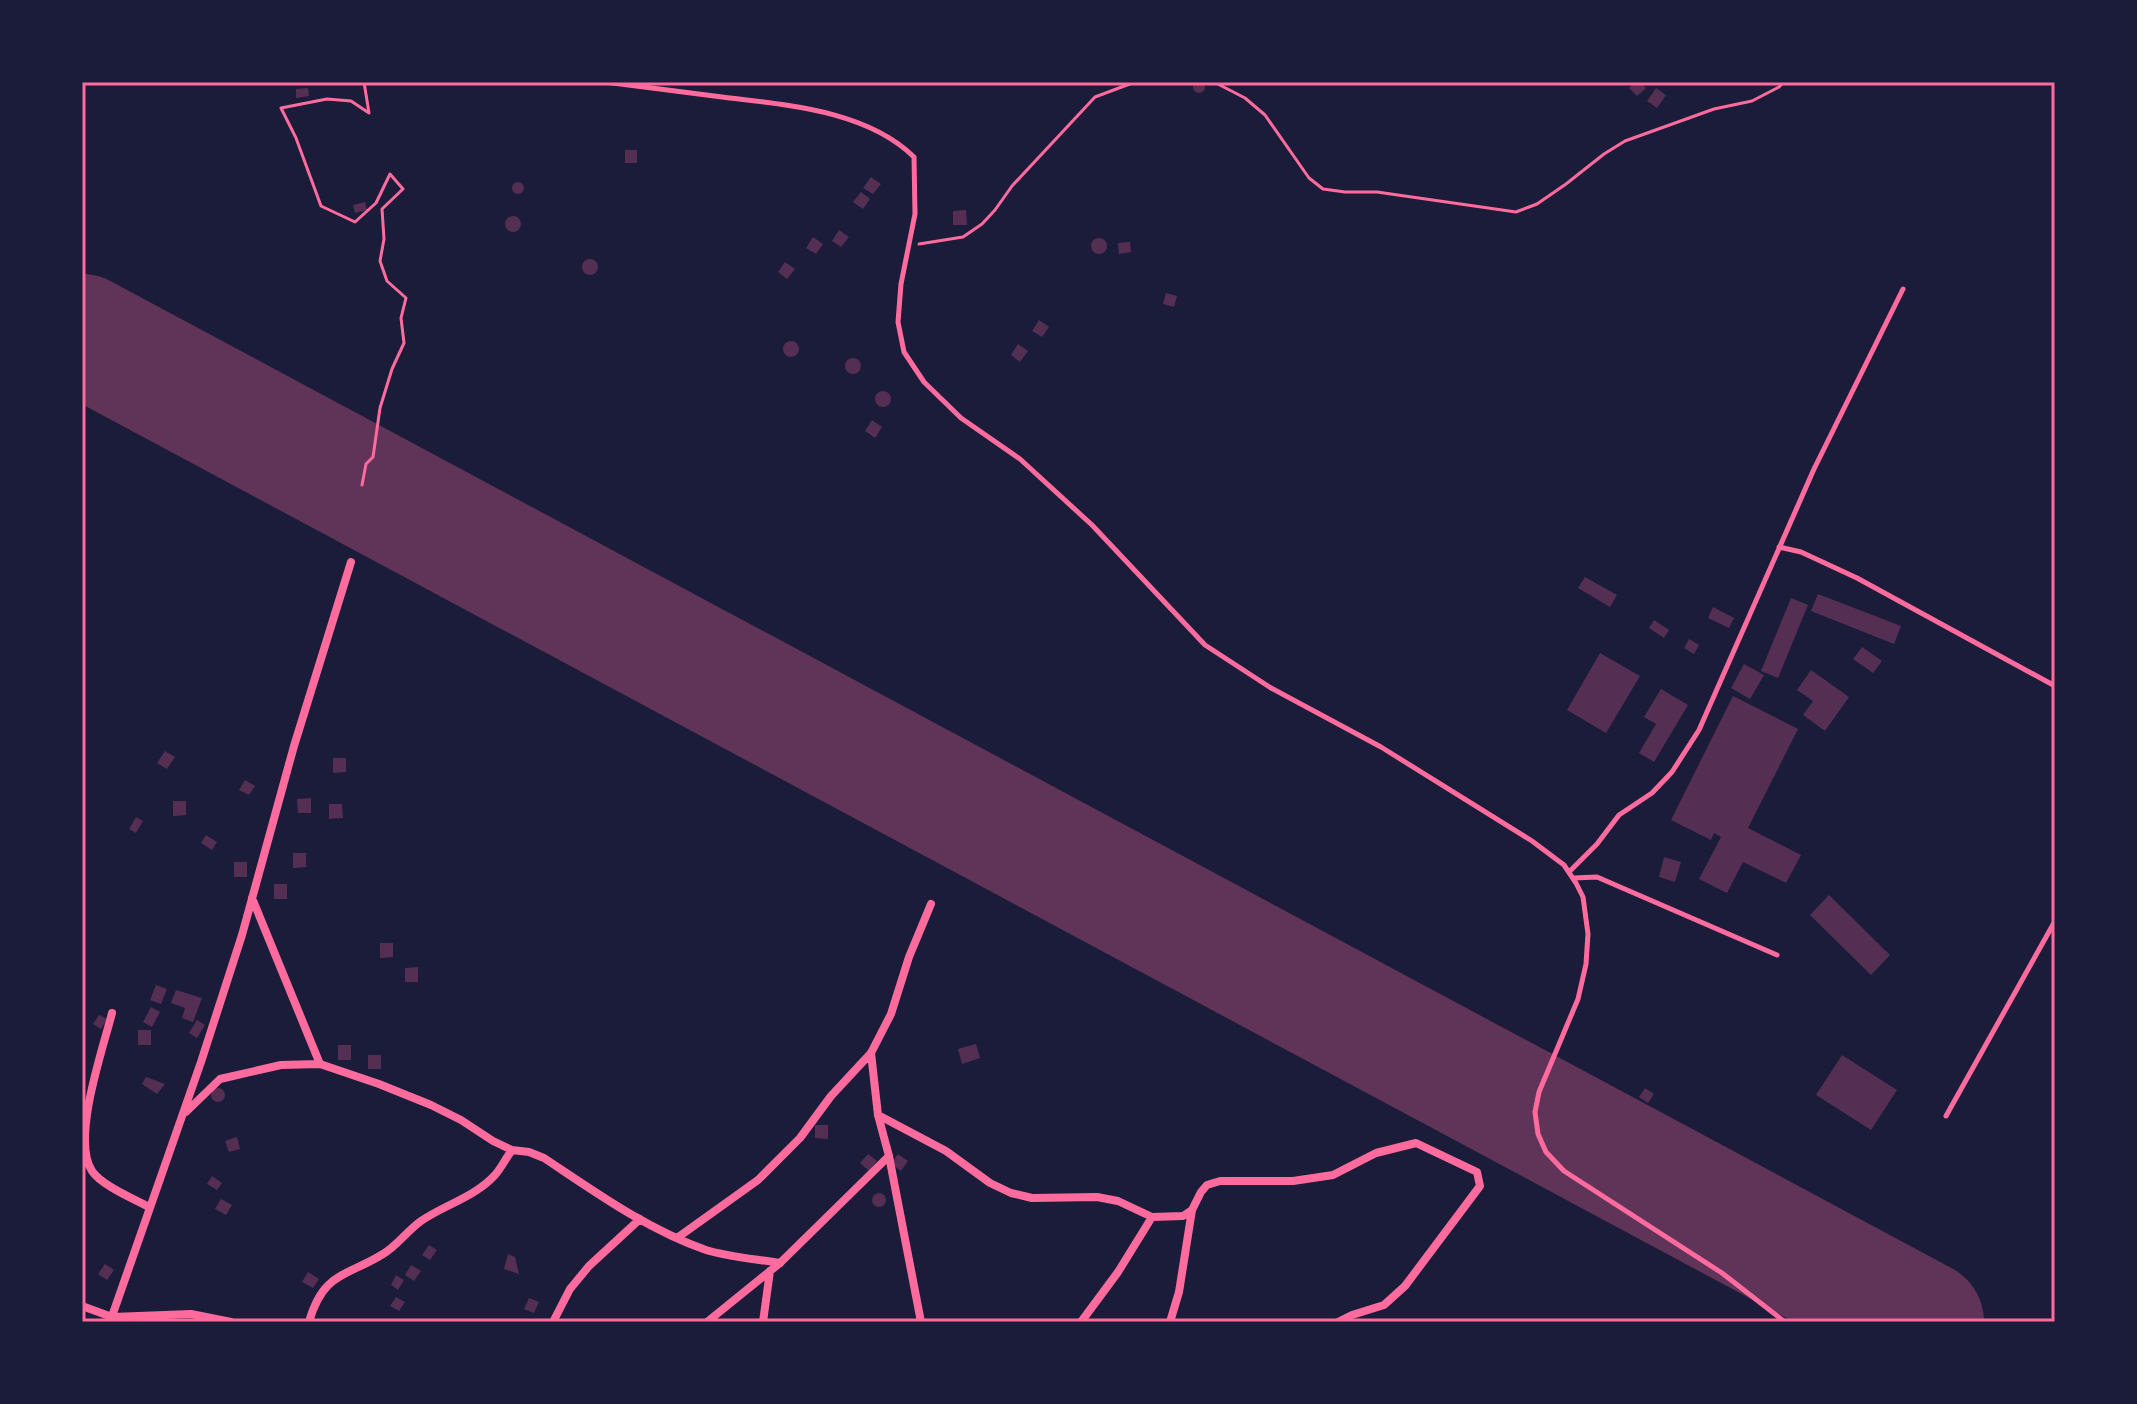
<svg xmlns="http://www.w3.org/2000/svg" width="2137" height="1404" viewBox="0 0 2137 1404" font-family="'DejaVu Sans',sans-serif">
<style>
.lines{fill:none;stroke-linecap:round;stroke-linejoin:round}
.runway{stroke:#603358;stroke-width:122}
.building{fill:#542f53}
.path{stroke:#ff6b9d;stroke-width:3}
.service{stroke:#ff6b9d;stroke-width:5}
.minor{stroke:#ff6b9d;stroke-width:8}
.neatline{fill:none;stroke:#ff6b9d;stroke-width:3}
</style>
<rect width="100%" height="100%" fill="#1b1b3a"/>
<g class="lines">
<path class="runway" d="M82,335l1841,987"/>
</g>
<path class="building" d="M1193 87a6 6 0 1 1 12 0a6 6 0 1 1-12 0Z
M1635,82h5l6,6 -9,8 -8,-8z
M308,88l1,8 -13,2v-9z
M1656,88l10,7 -9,13 -10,-7z
M625,150h12v13h-12z
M871,177l10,7 -8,10 -10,-6z
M512 188a6 6 0 1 1 12 0a6 6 0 1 1-12 0Z
M861,192l9,7 -7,10 -10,-7z
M365,202l2,8 -12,3 -2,-8z
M966,210l1,15h-14v-14z
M505 224a8 8 0 1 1 16 0a8 8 0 1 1-16 0Z
M839,230l10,7 -8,10 -9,-6z
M813,237l10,7 -7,10 -10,-6z
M1091 246a8 8 0 1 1 16 0a8 8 0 1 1-16 0Z
M1130,242l1,10 -12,2 -1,-11z
M582 267a8 8 0 1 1 16 0a8 8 0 1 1-16 0Z
M785,262l10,7 -8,10 -9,-7z
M1166,293l11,3 -3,11 -11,-3z
M1039,320l10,7 -7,10 -10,-6z
M783 349a8 8 0 1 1 16 0a8 8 0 1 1-16 0Z
M1018,344l10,7 -8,11 -9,-7z
M845 366a8 8 0 1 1 16 0a8 8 0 1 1-16 0Z
M875 399a8 8 0 1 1 16 0a8 8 0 1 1-16 0Z
M872,420l10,7 -7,11 -10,-7z
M1585,577l32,18 -7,12 -32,-19z
M1818,594l83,32 -7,18 -83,-33z
M1791,598l17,7 -30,73 -17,-7z
M1713,607l21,11 -5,10 -21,-10z
M1654,620l15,10 -5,8 -15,-10z
M1689,639l10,6 -5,9 -10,-6z
M1862,647l20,14 -9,12 -20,-14z
M1600,653l40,23 -34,57 -39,-23z
M1744,664l20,11 -14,24 -19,-11z
M1811,670l38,27 -24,34 -22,-16 10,-14 -16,-11z
M1661,689l27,16 -34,57 -15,-9 17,-29 -12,-7z
M1733,696l65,33 -50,99 53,27 -15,28 -43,-21 -16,31 -28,-14 22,-42 -7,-4 -3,7 -40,-20z
M165,751l10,6 -8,12 -10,-6z
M333,758h13v14l-13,1z
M245,780l10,6 -6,9 -10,-5z
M311,798v15h-13l-1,-14z
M173,801h13v14l-13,1z
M329,804h13l1,14 -14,1z
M136,817l7,4 -7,12 -7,-4z
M206,835l11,7 -5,8 -11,-7z
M293,853h13v14l-13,1z
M1664,857l17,5 -6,20 -16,-5z
M234,862h13v15h-13z
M274,884h13v15h-13z
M1829,895l61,60 -19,20 -61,-60z
M380,943h13v14l-13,1z
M418,967v15h-13v-14z
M156,985l11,4 -6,15 -11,-4z
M176,990l26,8 -9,24 -11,-4 3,-10 -14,-5z
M151,1007l9,5 -8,15 -9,-5z
M99,1015l8,4 -6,10 -8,-5z
M197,1020l8,5 -8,13 -8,-5z
M138,1030h13v15h-13z
M976,1044l4,14 -18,6 -4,-15z
M338,1045h13v15h-13z
M368,1055h13v14h-13z
M1842,1055l55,35 -26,40 -55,-35z
M146,1077l19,7 -8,10 -15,-10z
M211 1095a7 7 0 1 1 14 0a7 7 0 1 1-14 0Z
M1645,1088l9,6 -6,9 -9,-6z
M815,1125h13v14l-13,-1z
M237,1137l3,12 -11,3 -4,-11z
M868,1154l9,7 -8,10 -9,-8z
M898,1154l10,7 -7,10 -10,-7z
M212,1176l10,7 -5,7 -10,-6z
M872 1200a7 7 0 1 1 14 0a7 7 0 1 1-14 0Z
M221,1199l11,6 -6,10 -11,-6z
M429,1245l8,5 -7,10 -8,-5z
M508,1254l7,3 4,17 -15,-5z
M105,1264l9,6 -7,10 -9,-6z
M411,1265l10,6 -7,10 -9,-6z
M308,1272l11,7 -6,9 -11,-6z
M396,1275l8,5 -6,10 -7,-5z
M396,1297l9,5 -6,9 -9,-5z
M529,1298l10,4 -5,11 -10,-4z"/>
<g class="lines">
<path class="path" d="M1214,82l31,16 20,17 44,63 14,11 22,3h32l139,20 21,-8 29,-20 38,-30 21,-13 89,-32 38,-8 27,-14 5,-5
M919,244l44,-7 19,-13 13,-14 17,-24 83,-89 40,-15
M362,485l4,-21 7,-7 7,-49 12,-39 12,-26 -3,-25 5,-20 -19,-17 -7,-20 4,-22 -2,-30 21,-20 -13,-15 -14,29 -21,19 -34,-16 -25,-68 -15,-30 46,-9 24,2 18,12 -5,-31"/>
<path class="service" d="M605,82c39,5 78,10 117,15 64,8 144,13 192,60l1,57 -14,70 -3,38 6,30 20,30 37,36 59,41 72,66 113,120 66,43 110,59 151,94 32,24 12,18 7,14 5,37 -2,30 -8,35 -39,93 -4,20 3,22 8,18 18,19 158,102 63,49
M1779,547l22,5 56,26 198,108
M1569,872l28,-28 22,-29 33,-22 20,-21 27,-42 115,-261 89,-180
M1574,878l23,-1 180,78
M1946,1116l109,-195"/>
<path class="minor" d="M252,898l68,166
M112,1013c-9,36 -41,126 -20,158 9,14 42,28 57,36
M871,1053l7,62 11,41 32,166
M186,1112l34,-33 61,-14 39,-1 59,20 52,21 30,15 32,21 19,9 17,2 15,6c51,34 104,72 162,92 23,7 50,9 74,13
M878,1115l68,36 44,32 21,10 21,5 65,-1 21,4 34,16 31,-1 9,-6 9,-18 6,-7 13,-4h73l40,-6 43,-22 40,-10 61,29 3,14 -75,100 -21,19 -32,10 -14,7
M677,1238l81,-58 42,-42 31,-42 40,-43 20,-39 18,-57 22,-53
M82,1306l30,11 79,-3 40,8
M110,1322l91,-260 41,-127 52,-189 57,-184
M309,1322c14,-50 37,-45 74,-68 14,-8 24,-23 38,-33 23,-16 54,-24 74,-46 6,-7 11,-17 17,-25
M553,1322l17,-33 19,-23 51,-47
M707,1322l73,-59 109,-107
M763,1322l7,-51
M1081,1322l37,-50 34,-55
M1170,1322l9,-30 13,-82"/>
</g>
<rect width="2137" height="1404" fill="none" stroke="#1b1b3a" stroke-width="168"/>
<rect x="84" y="84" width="1969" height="1236" class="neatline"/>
</svg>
